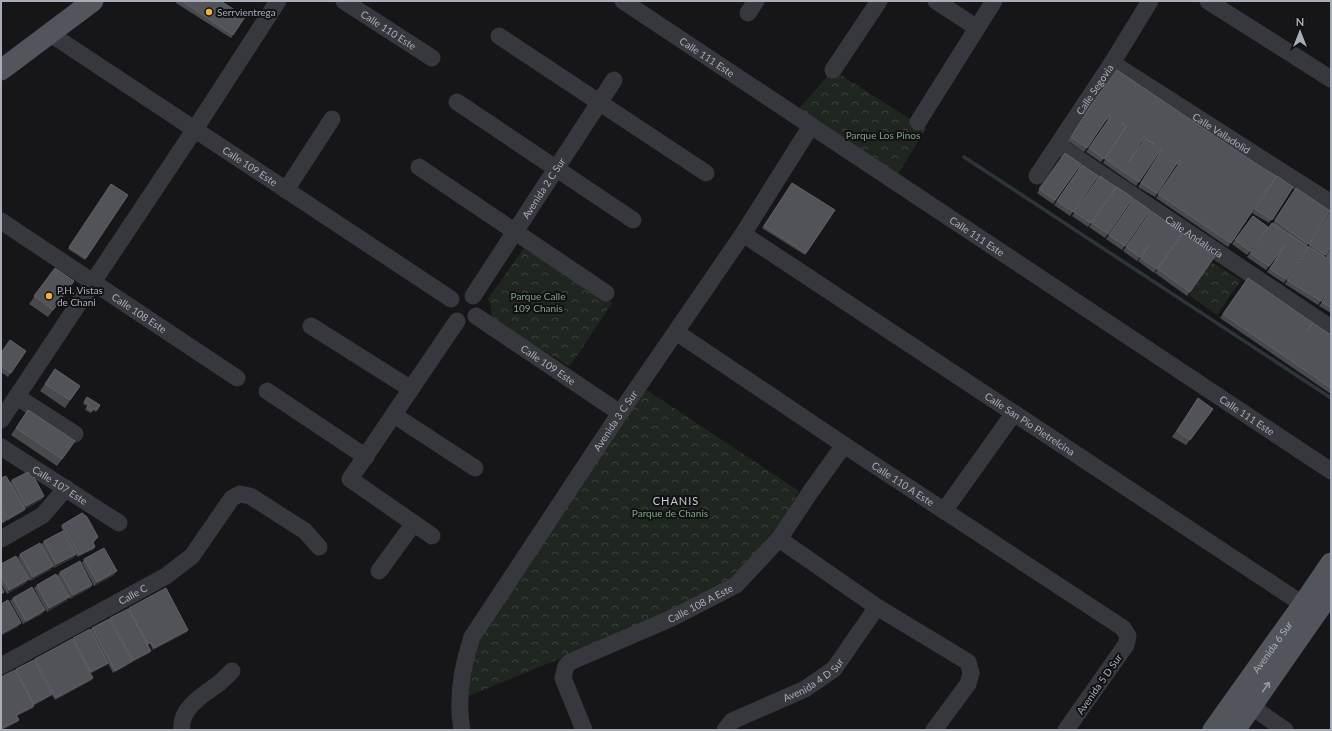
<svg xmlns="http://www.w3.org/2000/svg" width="1332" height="731" viewBox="0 0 1332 731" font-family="Lato,sans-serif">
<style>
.park{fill:url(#park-crowns)}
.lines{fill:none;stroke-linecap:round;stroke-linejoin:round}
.stream{stroke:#2c353c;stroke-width:3.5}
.minor{stroke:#37383d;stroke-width:17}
.major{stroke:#53555c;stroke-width:21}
.wall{fill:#47494d;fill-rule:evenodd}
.shaded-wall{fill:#2f3033}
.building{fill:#525359;stroke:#5f6168;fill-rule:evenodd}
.oneway{stroke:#979ba6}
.poi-dot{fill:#f2b134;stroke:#111113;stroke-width:1.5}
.labels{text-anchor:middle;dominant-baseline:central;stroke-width:4;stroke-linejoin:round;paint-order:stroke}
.poi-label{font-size:10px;fill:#a8adb8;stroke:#111113;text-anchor:start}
.street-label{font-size:10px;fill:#a8adb8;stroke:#111113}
.park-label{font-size:10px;fill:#7fa381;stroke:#111113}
.neighbourhood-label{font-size:11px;letter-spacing:1px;fill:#c9ccd4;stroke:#111113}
</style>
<defs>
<pattern id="park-crowns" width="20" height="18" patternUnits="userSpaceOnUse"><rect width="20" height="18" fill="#1e261f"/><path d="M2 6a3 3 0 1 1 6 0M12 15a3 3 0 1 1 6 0" fill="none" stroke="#3c433d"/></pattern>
</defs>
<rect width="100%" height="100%" fill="#161618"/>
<path class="park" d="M833,70l93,59 -30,48 -98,-67z
M526,245l86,58 -42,63 -78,-45 -1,-14 -3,-8z
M1211,262l30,18 -24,35 -28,-20z
M645,389l154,102 -27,48 -38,41 -72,37 -196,80 10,-57z"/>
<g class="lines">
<path class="stream" d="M964,157l367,241"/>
<g class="minor">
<path id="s1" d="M344,1l88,57"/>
<path id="s2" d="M623,1l708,470"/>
<path d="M936,1l41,27"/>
<path d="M1208,1l123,78"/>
<path d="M748,13l8,-12"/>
<path id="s3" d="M49,33l402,266"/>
<path d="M499,36l207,137"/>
<path id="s4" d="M1112,63l219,140"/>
<path d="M833,70l46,-69"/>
<path d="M457,102l176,118"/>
<path d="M918,122l76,-121"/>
<path id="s5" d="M1058,145l273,183"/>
<path d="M419,167l187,126"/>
<path id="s6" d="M1037,176l75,-113 38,-62"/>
<path d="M286,190l46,-71"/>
<path id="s7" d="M1,221l236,157"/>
<path id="s8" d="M743,234l570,377"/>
<path id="s9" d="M473,296l141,-216"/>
<path id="s10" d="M476,316l144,97"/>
<path d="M311,326l100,63"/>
<path id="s11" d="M676,332l168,113 279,183 5,8 -2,9 -60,85"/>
<path d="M267,391l99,66"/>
<path d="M17,397l58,37"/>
<path d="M394,415l81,53"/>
<path d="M1,420l194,-291 83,-128"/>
<path id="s12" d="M1,447l118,76"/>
<path d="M944,511l70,-98"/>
<path d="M432,536l-82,-57 107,-158"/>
<path d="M1,539l42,-24 23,-27"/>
<path d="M779,539l98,68 91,55 3,11 -3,11 -34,46"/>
<path d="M379,571l35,-48"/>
<path id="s13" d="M1,666l165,-90 26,-20 40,-58 8,-4 10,2 55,35 14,16"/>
<path d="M1242,700l43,30"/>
<path d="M182,730c-3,-21 21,-35 36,-46 5,-4 9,-8 14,-13"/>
<path id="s14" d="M462,730c-6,-32 0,-63 10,-93l148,-224 123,-179 68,-108"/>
<path id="s15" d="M584,730l-21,-52 3,-12 4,-4 102,-44 64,-33 43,-46 32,-48 33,-46"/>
<path id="s16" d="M725,730l7,-9 73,-32 29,-20 43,-62"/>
</g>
<g class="major">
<path d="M1,70l92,-69"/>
<path id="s17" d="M1213,730l90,-126 28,-41"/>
<path d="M1235,730l96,-138"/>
</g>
</g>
<path class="wall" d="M177,1h44l12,34 -2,3 -55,-35z
M1089,108l169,57 18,11 -48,71 -72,-49 22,-33 -1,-1 -22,33 -17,-10 21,-33v-1l-23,33 -33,-23 21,-33h-1l-22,32 -15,-10 22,-32 -1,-1 -23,33 -16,-11zM1141,141l2,1 -14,19z
M1065,153l16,11 -28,40 -16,-11z
M1082,165l16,11 -28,40 -16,-11z
M1100,176l16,11 -28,40 -16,-11z
M1277,176l16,11 -24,36 -17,-10z
M792,183l43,27 -30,45 -43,-27z
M111,184l17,11 -43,65 -17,-11z
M1117,187l16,11 -28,40 -16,-11z
M1296,188l34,23 -23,35 1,1 23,-35v35l-7,10 1,1 6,-9v37l-13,19 -33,-21 23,-35 -1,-1 -23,35 -17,-11 15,-23 -16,21 -19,-13 25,-34h1z
M1134,199l16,11 -28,40 -16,-11z
M1151,211l31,22 -28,40 -16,-12 8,-12 -9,12 -14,-10z
M1253,216l15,11 -21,28 -15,-11z
M1183,233l32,23 -28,40 -32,-23z
M55,268l19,13 -26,36 -19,-13z
M1248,278l59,53 24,4v59l-111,-76z
M1331,288v25l-12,-7z
M26,351l-18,26 -7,-5v-19z
M55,369l25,17 -15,22 -25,-17z
M87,397l13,8 -4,7 -3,-2 -2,3 -6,-3 2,-4 -4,-2z
M1194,404l19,5 -27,36 -14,-8z
M28,410l47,31 -18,25 -46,-31z
M1,478l9,5 2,-3 20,-2 12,18 -3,4 -16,9 -1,2 -17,10 -1,-1 -1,2 -4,2z
M62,525l36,12 -5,6 1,6 -17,8 -1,-3 -3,4 -19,10 -13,-23 3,-4 19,-10 -2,-5z
M20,554l33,12 -3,4 -20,11 -12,-23z
M84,559l30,16 -20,11 -12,-23z
M1,564l25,19 -19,11 -6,-10z
M60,572l32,13 -2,3 -20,11 -13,-23z
M37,585l32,12 -3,4 -19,11 -13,-24z
M13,598l29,16 -19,10 -13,-23z
M129,608l59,22 -1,2 -34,18 -3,-6 -3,1 4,6 -2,2 -36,20 -14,-27 9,17 -1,2 -17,8 2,7 -37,20 -3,-5 -1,1 -17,9 -1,3 -16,8 2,4 -2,2 -15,8 13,-60 1,-1 56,-29 1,-2 17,-8 2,-2 17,-8 1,-2 18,-9z"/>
<path class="shaded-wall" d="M44,496l-3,4 -17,10 2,-4z
M25,509l-1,2 -17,10 1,-2z
M95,547l-1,2 -17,8 2,-2z
M76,554l-3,4 -19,10 2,-4z
M53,566l-3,4 -20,11 3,-4z
M117,571l-3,4 -20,11 3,-4z
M29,579l-3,4 -19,11 2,-4z
M92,585l-2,3 -20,11 3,-4z
M69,597l-3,4 -19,11 2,-4z
M45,610l-3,4 -19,10 3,-3z
M21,623l-3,4 -17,9v-2z
M188,630l-1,2 -34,18 1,-2z
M151,651l-2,2 -36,20 2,-2z
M108,663l-1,2 -17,9 1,-2z
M93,678l-1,2 -37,20 1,-2z
M52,694l-1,2 -18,10 1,-2z
M34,706l-1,2 -18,9 1,-2z
M19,720l-2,2 -16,8v-1z"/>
<path class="building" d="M182,1h39l24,16 -12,18z
M1117,70l141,95 18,11 -45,67 -73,-49 23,-33 -2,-1 -22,33 -16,-10 21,-33 -1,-1 -22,33 -34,-23 22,-33 -6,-3 5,4 -22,32 -15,-11 22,-32 -2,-1 -22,33 -16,-11 21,-33zM1144,137l10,7 -9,-5 -16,23z
M1065,153l16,11 -26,36 -16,-11z
M1082,165l16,11 -25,36 -16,-11z
M1100,176l16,11 -25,36 -17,-11z
M1277,176l16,11 -21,33 -17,-11z
M792,183l43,27 -29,43 -42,-27z
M111,184l17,11 -42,63 -17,-11z
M1117,187l16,11 -25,36 -16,-11z
M1296,188l34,23 -22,33 -33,-24z
M1134,199l16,11 -25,36 -16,-11z
M1151,211l31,22 -25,36 -16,-11 8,-13 -9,12 -14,-10z
M1331,212v35l-5,8 -17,-11z
M1253,216l15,11 -18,24 -15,-11z
M1272,223l36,24 -22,32 -16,-10 15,-24 -16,21 -19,-13z
M1183,233l32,23 -25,36 -32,-23z
M1309,247l22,14v25l-10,15 -34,-21z
M1331,250v9l-4,-3z
M55,268l19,13 -21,29 -19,-14z
M1248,278l65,45 -6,8 6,-8 18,12v53l-108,-74z
M1331,288v20l-9,-6z
M10,340l16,11 -15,22 -10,-7v-13z
M55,369l25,17 -10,14 -25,-16z
M87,397l13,8 -3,5 -3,-2 -2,3 -5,-3 2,-4 -5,-2z
M1198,398l15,11 -23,31 -13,-9z
M28,410l47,31 -13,18 -46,-31z
M28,472l4,6 2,-1 10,19 -18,10 -14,-26z
M6,476l19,33 -17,10 -7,-12v-29z
M1,510l5,10 -5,2z
M82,513l5,4 11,20 -5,5 2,5 -16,8 -17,-30z
M63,531l13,23 -20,10 -12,-23z
M40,543l13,23 -20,11 -13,-23z
M104,548l13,23 -20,11 -13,-23z
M16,556l13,23 -20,11 -8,-15v-11z
M80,561l12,24 -19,10 -13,-23z
M56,574l13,23 -20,11 -12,-23z
M1,586l3,6 -3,2z
M32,587l13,23 -19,11 -13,-23z
M166,588l22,42 -34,18 -3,-6 -3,2 -19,-36z
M8,600l13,23 -20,11v-30z
M128,609l23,42 -18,9 -23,-42z
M109,619l23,42 -17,10 -23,-43z
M90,629l18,34 -17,9 -18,-34z
M72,639l21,39 -37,20 -21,-39z
M34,660l18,34 -18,10 -18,-35z
M15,670l19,36 -18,9 3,5 -18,9v-52z"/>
<defs><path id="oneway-shaft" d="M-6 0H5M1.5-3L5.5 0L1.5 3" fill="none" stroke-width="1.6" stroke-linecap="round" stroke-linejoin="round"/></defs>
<use class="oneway" href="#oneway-shaft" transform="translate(1266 687) rotate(-55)"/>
<g class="poi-dot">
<circle cx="209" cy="12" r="4"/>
<circle cx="49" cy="296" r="4"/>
</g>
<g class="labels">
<g class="poi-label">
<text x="217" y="12">Serrvientrega</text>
<text x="57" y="290">P.H. Vistas<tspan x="57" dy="12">de Chani</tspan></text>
</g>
<g class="street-label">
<text stroke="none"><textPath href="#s1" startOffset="53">Calle 110 Este</textPath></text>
<text stroke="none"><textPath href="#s2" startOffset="101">Calle 111 Este</textPath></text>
<text stroke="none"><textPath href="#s6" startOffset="104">Calle Segovia</textPath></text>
<text stroke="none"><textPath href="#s4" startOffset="130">Calle Valladolid</textPath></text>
<text stroke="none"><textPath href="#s3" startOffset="241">Calle 109 Este</textPath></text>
<text stroke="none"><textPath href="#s9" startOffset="129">Avenida 2 C Sur</textPath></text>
<text stroke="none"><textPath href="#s2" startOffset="425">Calle 111 Este</textPath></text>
<text stroke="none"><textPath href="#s5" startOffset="164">Calle Andalucía</textPath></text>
<text stroke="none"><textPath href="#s7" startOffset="166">Calle 108 Este</textPath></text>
<text stroke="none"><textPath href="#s10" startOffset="87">Calle 109 Este</textPath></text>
<text stroke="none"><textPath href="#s2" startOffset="749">Calle 111 Este</textPath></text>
<text stroke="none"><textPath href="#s14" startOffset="354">Avenida 3 C Sur</textPath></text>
<text stroke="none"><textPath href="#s8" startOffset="344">Calle San Pio Pietrelcina</textPath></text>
<text stroke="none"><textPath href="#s11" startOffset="273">Calle 110 A Este</textPath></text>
<text stroke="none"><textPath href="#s12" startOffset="70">Calle 107 Este</textPath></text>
<text stroke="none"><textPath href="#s13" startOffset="150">Calle C</textPath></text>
<text stroke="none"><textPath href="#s15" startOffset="217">Calle 108 A Este</textPath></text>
<text stroke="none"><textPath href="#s17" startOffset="102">Avenida 6 Sur</textPath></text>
<text stroke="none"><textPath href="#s16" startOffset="103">Avenida 4 D Sur</textPath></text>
<text transform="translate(1099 684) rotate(-55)">Avenida 5 D Sur</text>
</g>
<g class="park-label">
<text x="883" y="135">Parque Los Pinos</text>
<text x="538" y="296">Parque Calle<tspan x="538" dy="12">109 Chanis</tspan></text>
<text x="670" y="513">Parque de Chanis</text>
</g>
<g class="neighbourhood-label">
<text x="676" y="500">CHANIS</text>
</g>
</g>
<rect width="1332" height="731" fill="none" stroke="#a8adb8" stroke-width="4"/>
<g transform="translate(1300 32)" stroke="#111113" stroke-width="3" paint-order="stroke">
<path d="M0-3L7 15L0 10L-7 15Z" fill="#a8adb8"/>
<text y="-6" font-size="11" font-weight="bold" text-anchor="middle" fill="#a8adb8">N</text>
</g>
</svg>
